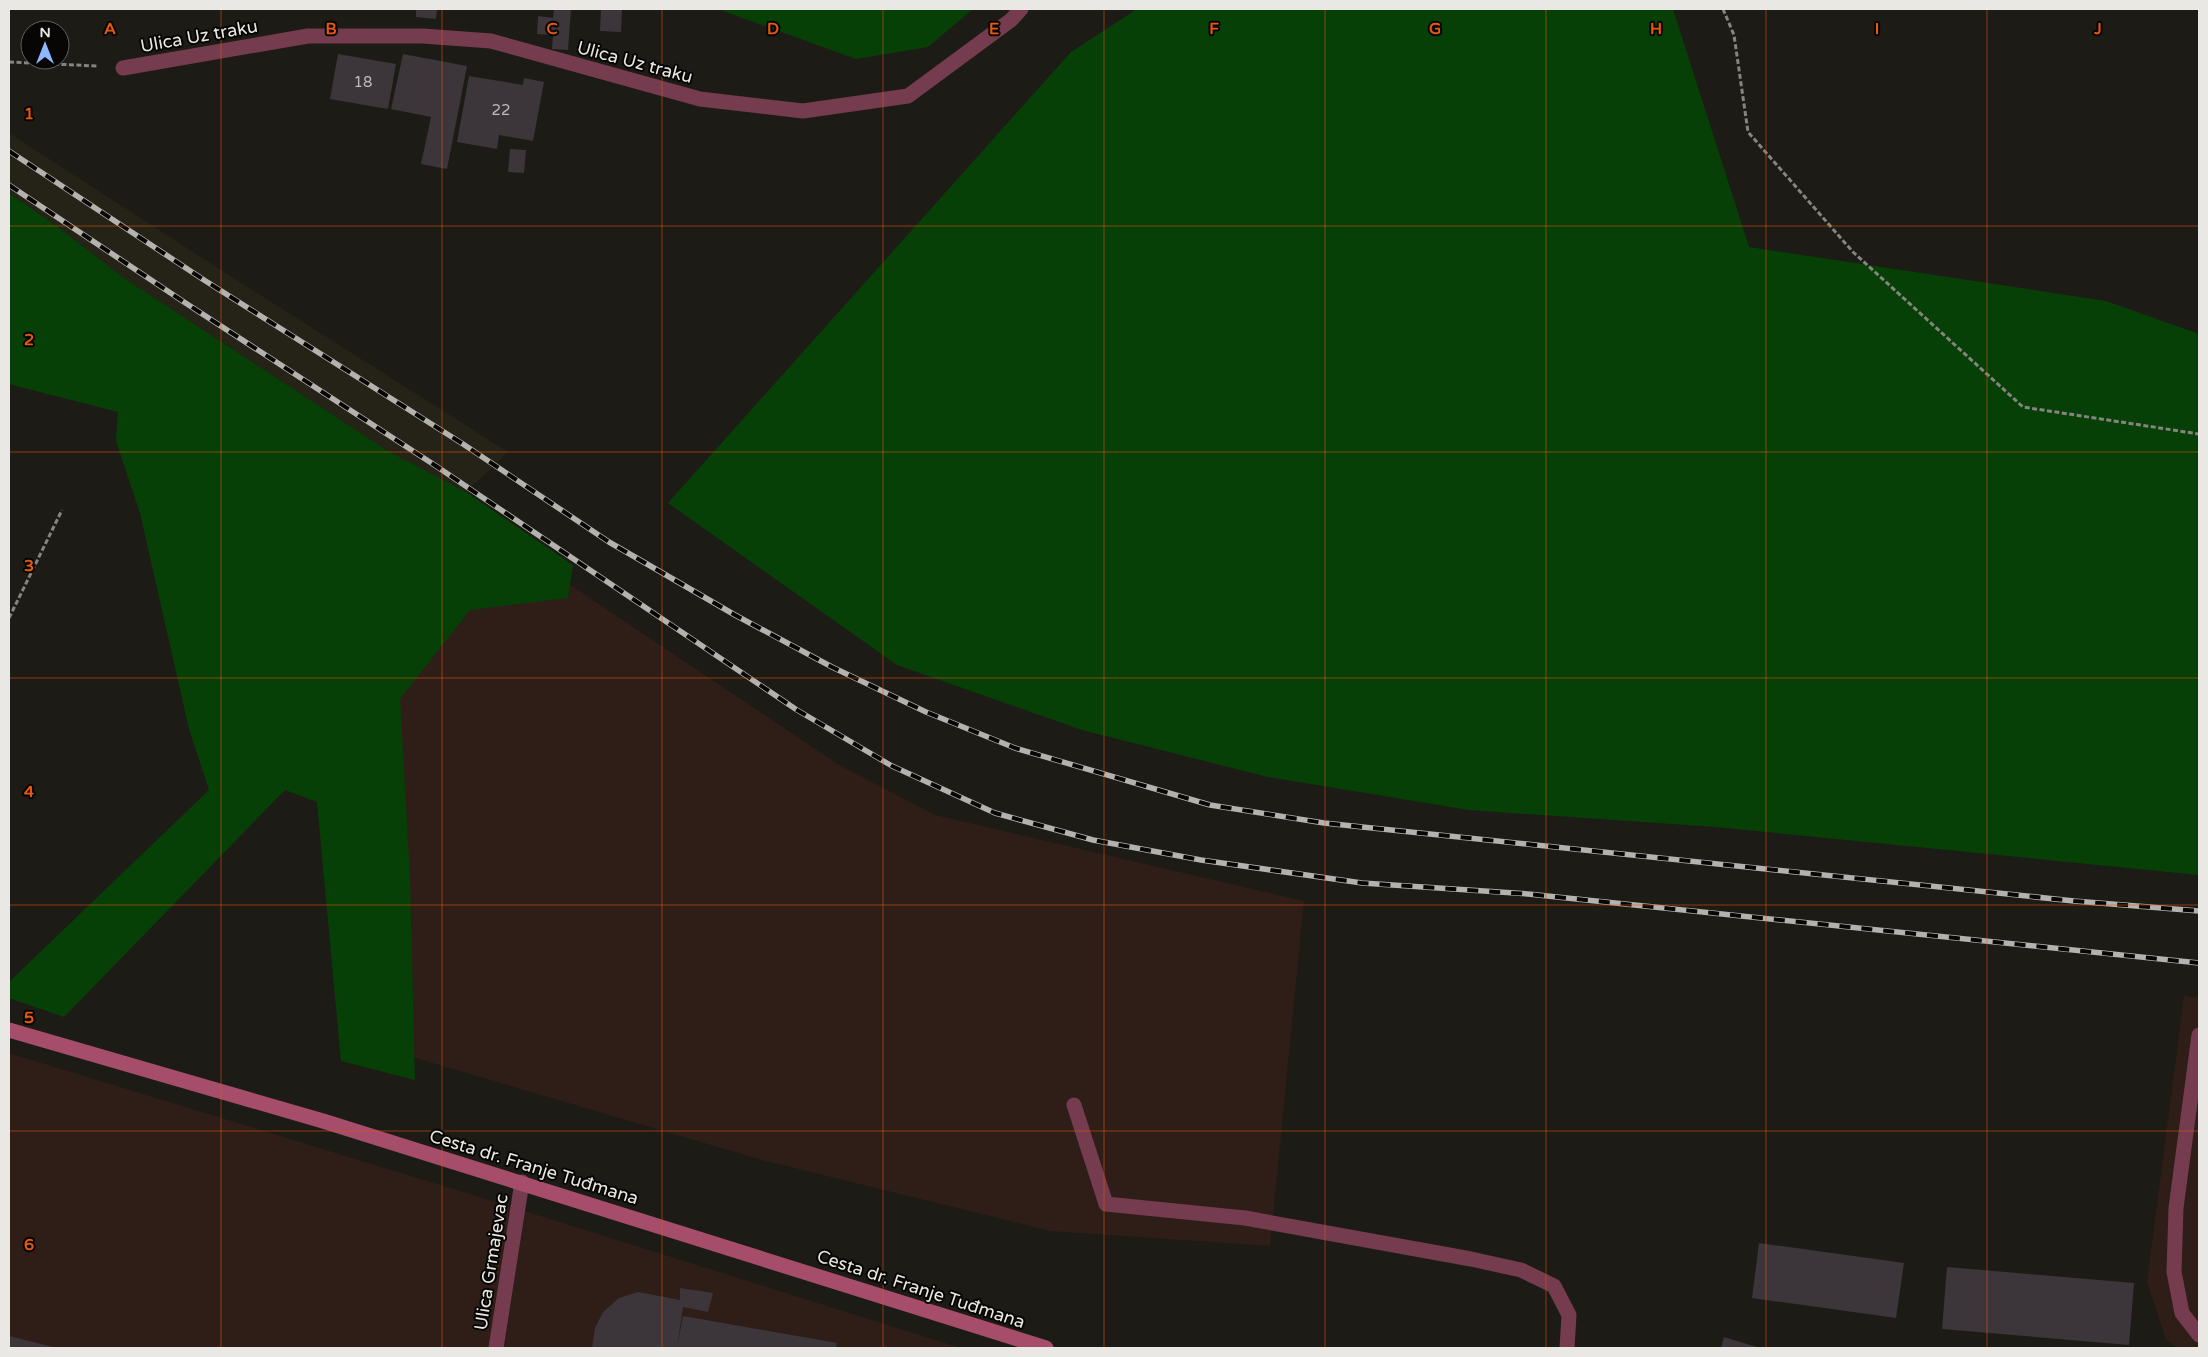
<svg xmlns="http://www.w3.org/2000/svg" width="2208" height="1357" viewBox="0 0 2208 1357" font-family="'Varela Round',sans-serif">
<style>
.built{fill:#252317}
.industrial{fill:#2f1d18}
.green{fill:#074007}
.building{fill:#3c363b}
.lines{fill:none;stroke-linecap:round;stroke-linejoin:round}
.path{stroke:#85847f;stroke-width:3;stroke-dasharray:5 2.5;stroke-linecap:butt}
.service{stroke:#743c4e;stroke-width:15}
.minor{stroke:#743c4e;stroke-width:15}
.secondary{stroke:#a54d6b;stroke-width:15}
.rail-casing{stroke:#b3b2ae;stroke-width:5.5}
.rail{stroke:#070604;stroke-width:4;stroke-dasharray:11;stroke-linecap:butt}
.grid{fill:none;stroke:#e8590c;stroke-width:1;stroke-opacity:0.55}
.labels{text-anchor:middle;dominant-baseline:central;stroke-width:4;stroke-linejoin:round;paint-order:stroke}
.number-label{font-size:15px;fill:#bebcba}
.street-label{font-size:18px;fill:#e9e8e4;stroke:#070604}
.grid-label{font-size:16px;text-anchor:middle;font-weight:bold;fill:#e8590c;stroke:#070604;stroke-width:4;stroke-linejoin:round;paint-order:stroke}
</style>
<rect width="100%" height="100%" fill="#1d1b15"/>
<path class="built" d="M9,133l215,139 284,180 -42,40 -78,-41 -267,-175 -59,-46 -53,-37z"/>
<path class="industrial" d="M517,549l322,216 96,50 369,86 -34,345 -220,-15 -288,-71 -401,-118 -23,-285z
M2184,996l15,2v350h-22l-11,-8 -19,-58z
M9,1053l497,152 455,143h-952z"/>
<path class="green" d="M718,9h255l-45,38 -72,12z
M1137,9h536l76,238 357,54 93,33v541l-483,-48 -247,-17 -201,-33 -186,-47 -185,-65 -229,-162 403,-451z
M9,193l53,37 59,46 267,175 78,41 107,73 -5,33 -98,12 -70,89 10,177 5,204 -74,-19 -24,-259 -32,-12 -221,227 -55,-19v-16l200,-192 -20,-61 -49,-216 -24,-72 2,-29 -109,-28z"/>
<path class="building" d="M416,9h21l-1,10 -20,-2z
M554,9h17l-3,41 -16,-1 1,-14 -16,-1 1,-18 15,2z
M601,9h21l-1,23 -21,-1z
M338,54l58,10 -8,45 -58,-10z
M403,54l64,12 -20,103 -26,-5 10,-47 -40,-8z
M469,76l54,9 1,-7 20,4 -11,59 -34,-6 -2,14 -40,-7z
M510,149l16,1 -2,23 -16,-1z
M1759,1243l145,20 -8,55 -144,-20z
M1947,1267l187,16 -5,62 -187,-16z
M680,1288l33,5 -5,19 -25,-5 -6,41h-85l3,-20 8,-16 16,-14 19,-6 42,8z
M683,1316l154,27 -1,5h-159z
M9,1336l48,12h-48z
M1724,1337l36,11h-39z"/>
<g class="lines">
<path class="path" d="M1723,9l11,26 14,97 105,120 170,155 176,27
M9,62l88,4
M9,618l53,-108"/>
<path class="service" d="M2199,1035l-23,173 -2,64 8,41 17,22
M1074,1105l32,99 139,14 226,41 50,11 33,16 15,29 -2,33"/>
<path class="minor" d="M123,68l185,-32h115l68,5 209,58 103,12 105,-15 103,-76 10,-11
M496,1348l26,-166"/>
<path class="secondary" d="M9,1030l314,91 723,227"/>
<g class="rail-casing">
<path id="rail" d="M9,151l195,129 259,164 146,98 126,73 97,52 94,45 89,36 195,57 114,18 750,78 125,10
M9,185l175,117 252,164 361,244 95,56 103,47 98,27 108,20 161,23 166,11 671,69"/>
</g>
<use href="#rail" class="rail"/>
</g>
<path class="grid" d="M221,9v1339M442,9v1339M662,9v1339M883,9v1339M1104,9v1339M1325,9v1339M1546,9v1339M1766,9v1339M1987,9v1339M9,226h2190M9,452h2190M9,678h2190M9,905h2190M9,1131h2190"/>
<g class="labels">
<g class="number-label">
<text x="363" y="82">18</text>
<text x="501" y="110">22</text>
</g>
<g class="street-label">
<text transform="translate(199 36) rotate(-10)">Ulica Uz traku</text>
<text transform="translate(635 62) rotate(15)">Ulica Uz traku</text>
<text transform="translate(534 1167) rotate(17)">Cesta dr. Franje Tuđmana</text>
<text transform="translate(491 1262) rotate(-81)">Ulica Grmajevac</text>
<text transform="translate(921 1289) rotate(18)">Cesta dr. Franje Tuđmana</text>
</g>
</g>
<g class="grid-label">
<text x="110" y="34">A</text>
<text x="331" y="34">B</text>
<text x="552" y="34">C</text>
<text x="773" y="34">D</text>
<text x="994" y="34">E</text>
<text x="1214" y="34">F</text>
<text x="1435" y="34">G</text>
<text x="1656" y="34">H</text>
<text x="1877" y="34">I</text>
<text x="2098" y="34">J</text>
<text x="29" y="119">1</text>
<text x="29" y="345">2</text>
<text x="29" y="571">3</text>
<text x="29" y="797">4</text>
<text x="29" y="1023">5</text>
<text x="29" y="1250">6</text>
</g>
<rect width="2208" height="1357" fill="none" stroke="#e9e8e4" stroke-width="20"/>
<g transform="translate(45 45)"><circle r="24" fill="#070604" stroke="#61605e"/>
<path d="M0-4L9 19L0 12L-9 19Z" fill="#8db9fc"/>
<text y="-8" font-size="14" font-weight="bold" text-anchor="middle" fill="#e9e8e4">N</text>
</g>
</svg>
